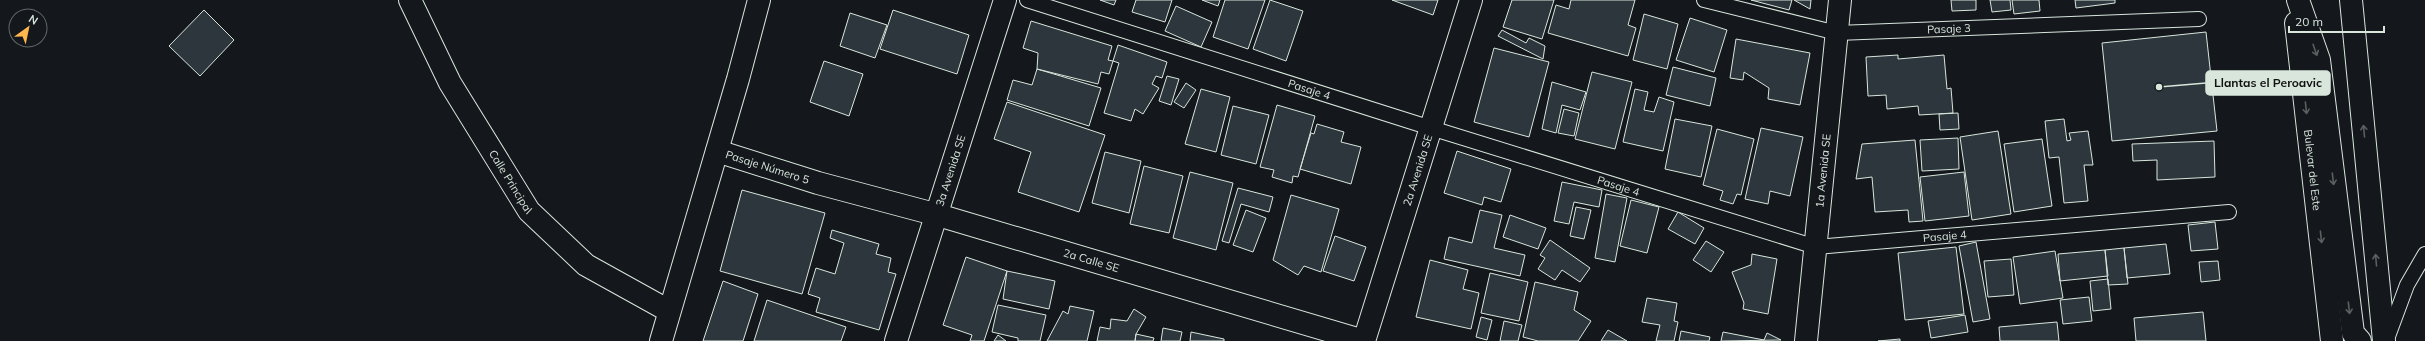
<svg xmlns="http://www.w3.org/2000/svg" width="2425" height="341" viewBox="0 0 2425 341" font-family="Mulish,sans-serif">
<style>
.building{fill:#2c363c;stroke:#d8e6dc}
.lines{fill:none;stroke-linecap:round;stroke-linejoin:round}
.lane-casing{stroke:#d8e6dc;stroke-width:16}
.street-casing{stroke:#d8e6dc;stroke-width:24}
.secondary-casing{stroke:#d8e6dc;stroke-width:24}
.highway-casing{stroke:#d8e6dc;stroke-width:24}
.lane{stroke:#14181c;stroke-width:14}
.street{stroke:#14181c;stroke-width:22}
.secondary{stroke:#14181c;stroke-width:22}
.highway{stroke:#14181c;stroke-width:22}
.oneway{stroke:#59605f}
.labels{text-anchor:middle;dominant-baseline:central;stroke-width:3;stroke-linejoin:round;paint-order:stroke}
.street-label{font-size:11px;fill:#d8e6dc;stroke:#14181c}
.leader{fill:none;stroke:#d8e6dc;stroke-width:1.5}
.callout-dot{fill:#d8e6dc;stroke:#14181c;stroke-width:1.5}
.callout{fill:#d8e6dc;stroke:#d8e6dc;stroke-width:1.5}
.callout-label{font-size:12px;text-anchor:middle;font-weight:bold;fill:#111}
</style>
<rect width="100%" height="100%" fill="#14181c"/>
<path class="building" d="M1100,0h16l-2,5z
M1136,0h36l-7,22 -33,-10z
M1202,0h18l-2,6z
M1225,0h40l-17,49 -35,-12z
M1270,0l33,11 -17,50 -33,-12z
M1392,0h46l-5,15z
M1512,0h42l-12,39 -39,-12z
M1571,0h64l-7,25 8,3 -8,28 -80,-23 8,-28 13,4z
M1751,0h41l-3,10z
M1794,0h17l-1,9z
M1951,0h25v10l-24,1z
M1990,0h20l1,10 -19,2z
M2012,0h27l1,11 -26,3z
M2075,0h40v3l-39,5z
M1176,6l36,16 -11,25 -36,-16z
M204,10l30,30 -34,36 -31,-30z
M893,10l76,25 -12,39 -77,-25z
M850,13l37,12 -12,33 -35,-12z
M1644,14l34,10 -11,45 -34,-9z
M1690,18l37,12 -13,42 -38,-12z
M1031,21l81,25 -4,14 5,1 -4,13 -8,-2 -3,12 -61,-15 1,-16 -15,-5z
M1502,30l24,13 3,-5 16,8 -2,13 -45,-23z
M2206,32l11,99 -105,10 -10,-98z
M1736,39l74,14 -10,52 -32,-6 1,-11 -25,-16 -1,8 -13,-2z
M1118,45l49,17 -5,16 -6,-2 -4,8 7,4 -16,26 -8,-5 -4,12 -27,-8 15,-50 -6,-2z
M1494,48l55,14 -20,75 -55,-15z
M1898,55v4l46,-4 3,34 4,-1 2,25 -34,2 -1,-9 -31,3 -1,-14 -18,1 -2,-39z
M824,61l39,13 -14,42 -39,-14z
M1673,67l43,11 -6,28 -44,-11z
M1037,69l64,19 -12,38 -82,-26 6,-20 19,5z
M1592,72l40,10 -17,67 -40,-10z
M1167,76l12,3 -8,26 -12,-4z
M1552,82l34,10 -6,18 -18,-5 -6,28 -14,-4z
M1186,83l10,7 -12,18 -10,-6z
M1201,89l29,8 -14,55 -31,-8z
M1635,89l13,3 -4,18 10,2 5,-15 15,5 -11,49 -40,-9z
M1007,102l98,33 -26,77 -61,-20 13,-40 -37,-13z
M1277,105l38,11 -17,61 -5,-1 -1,7 -20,-6 2,-7 -14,-3z
M1233,106l36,9 -13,49 -35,-9z
M1564,109l15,4 -5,23 -16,-3z
M1958,113l1,16 -19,1 -1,-16z
M1675,119l37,7 -11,51 -36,-8z
M2064,119l3,22 4,-1 -2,-7 19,-2 5,34h-9l4,36 -24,2 -5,-46 -10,1 -4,-37z
M1317,124l27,8 -3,10 20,5 -10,37 -51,-15 11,-36 3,1z
M1761,128l42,9 -13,59 -20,-5 -2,13 -23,-5z
M1717,129l37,10 -13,56 -4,-1 -4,10 -13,-4 3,-9 -20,-6z
M1998,131l13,83 -39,6 -12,-83z
M1958,138l1,31 -37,2 -2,-31z
M2042,139l10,67 -38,6 -10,-68z
M1915,140l8,81 -14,1 -1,-12 -33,2 -3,-35 -16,2 6,-35z
M2214,141l1,36 -58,3v-20l-24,1 -1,-17z
M1457,151l54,18 -10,33 -17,-5 -2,8 -38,-12z
M1105,152l36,9 -12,52 -37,-10z
M1144,166l39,10 -14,57 -39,-9z
M1190,172l43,11 -17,67 -43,-12z
M1964,172l5,44 -44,5 -5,-44z
M1562,182l40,8 -3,17 -25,-5 -5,22 -15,-3z
M1238,188l35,9 -4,15 -28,-8 -12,39 -7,-2z
M742,190l83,23 -23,81 -82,-23z
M1606,194l21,4 -12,64 -20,-4z
M1291,195l48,14 -18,63 -17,-6 -6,9 -25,-15z
M1631,200l28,7 -12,46 -27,-7z
M1576,207l15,3 -7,29 -14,-3z
M1246,210l20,8 -13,34 -20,-7z
M1480,210l22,5 -8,33 31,7 -5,21 -76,-17 5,-22 23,6z
M1678,212l26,16 -9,16 -27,-15z
M1510,215l36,13 -8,21 -35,-12z
M2215,222l3,27 -27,2 -3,-26z
M832,230l47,14 -3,10 15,4 -3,14 8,2 -17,56 -63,-18 4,-14 -12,-4 8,-26 19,6 9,-31 -14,-5z
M1335,236l31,11 -12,34 -31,-10z
M1550,240l40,28 -10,14 -18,-12 -7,10 -17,-11 7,-11 -5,-3z
M1706,241l18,11 -13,20 -18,-12z
M1976,242l14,77 -17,3 -14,-76z
M2166,244l4,30 -43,4 -3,-30z
M1956,247l8,67 -59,6 -7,-67z
M2124,248l4,36 -20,1 -3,-35z
M2105,250l3,26 -48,5 -2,-27z
M2055,251l8,47 -43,6 -7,-47z
M1752,254l25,5 -9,55 -25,-5 1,-6 -12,-31 19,-7z
M966,257l41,14 -23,70h-14l2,-6 -29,-10z
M2011,259l3,36 -26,2 -4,-36z
M1430,260l38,10 -5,19 16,4 -8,36 -55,-12z
M2218,261l2,19 -19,2 -2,-20z
M1007,271l48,10 -6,28 -46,-10z
M1490,273l38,9 -9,39 -38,-8z
M2108,279l3,30 -18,2 -3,-30z
M723,281l35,13 -15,47h-40z
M1535,282l43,10 -4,18 17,11 -13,20h-40l-15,-4z
M2089,297l3,24 -29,3 -3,-24z
M1647,298l30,5 -3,18 4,1 -4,19h-18l4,-16 -18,-3z
M767,300l79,27 -5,14h-87z
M998,305l48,10 -6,26h-22v-3l-26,-6z
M1070,306l24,5 -7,30h-40l16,-30 5,3z
M1134,309l12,8 -10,17 -1,7h-38l3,-14 10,2 1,-10 16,2z
M2203,312l3,29h-70l-2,-23z
M1965,315l3,17 -37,6 -3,-17z
M1481,317l11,3 -5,20 -11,-3z
M1504,321l18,4 -4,16h-18z
M2057,322l2,19h-59l-1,-14z
M1163,328l19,4 -2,9h-19z
M1608,330l19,11h-26z
M1681,331l29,6 -1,4h-30z
M1191,332l33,7v2h-34z
M1723,332l41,8 3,-7 14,7 -60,1z
M1136,334l18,4 -1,3h-18z
M998,335l8,6h-12z
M1900,339v2h-22z"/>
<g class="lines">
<g class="lane-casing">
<g id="lane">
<path id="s1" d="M1027,0l404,128 385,119 413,-35"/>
<path id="s2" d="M1704,0l133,33 362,-14"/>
<path d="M2387,339l20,-54 18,-31"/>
</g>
</g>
<g class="street-casing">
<g id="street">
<path id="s3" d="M410,0l40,83 79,128 57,54 83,46"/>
<path id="s4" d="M717,151l101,32 120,32 426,126"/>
<path id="s5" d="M896,341l109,-341"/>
<path id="s6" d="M1364,341l107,-341"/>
<path id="s7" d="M1806,341l34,-341"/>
</g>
</g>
<g class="secondary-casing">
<path id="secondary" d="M661,341l77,-262 21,-79"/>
</g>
<g class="highway-casing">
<g id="highway">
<path d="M2298,0l21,60 34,273 7,8"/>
<path d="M2351,0l33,341"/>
<path id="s8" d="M2296,23l36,318"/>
</g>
</g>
<use href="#lane" class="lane"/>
<use href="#street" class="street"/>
<use href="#secondary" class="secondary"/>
<use href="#highway" class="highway"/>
</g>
<defs><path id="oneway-shaft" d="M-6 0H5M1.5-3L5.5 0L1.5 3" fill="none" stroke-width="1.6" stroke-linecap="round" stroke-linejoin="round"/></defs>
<g class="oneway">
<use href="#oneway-shaft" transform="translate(2315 50) rotate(71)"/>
<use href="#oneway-shaft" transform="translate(2306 108) rotate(84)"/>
<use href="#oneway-shaft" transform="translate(2364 131) rotate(-95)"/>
<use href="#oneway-shaft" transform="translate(2333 179) rotate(83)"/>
<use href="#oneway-shaft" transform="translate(2321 237) rotate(84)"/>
<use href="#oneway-shaft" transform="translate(2376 260) rotate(-95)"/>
<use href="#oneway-shaft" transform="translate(2349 308) rotate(83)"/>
</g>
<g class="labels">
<g class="street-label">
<text stroke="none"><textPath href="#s2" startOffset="249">Pasaje 3</textPath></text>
<text stroke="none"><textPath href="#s1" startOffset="296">Pasaje 4</textPath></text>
<text stroke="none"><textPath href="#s4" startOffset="53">Pasaje Número 5</textPath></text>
<text stroke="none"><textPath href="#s8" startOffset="148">Bulevar del Este</textPath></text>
<text stroke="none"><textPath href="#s5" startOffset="179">3a Avenida SE</textPath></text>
<text stroke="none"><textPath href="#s6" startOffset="179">2a Avenida SE</textPath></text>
<text stroke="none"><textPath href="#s7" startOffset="171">1a Avenida SE</textPath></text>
<text stroke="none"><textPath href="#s3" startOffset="208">Calle Principal</textPath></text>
<text stroke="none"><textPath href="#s1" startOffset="620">Pasaje 4</textPath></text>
<text stroke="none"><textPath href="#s1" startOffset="956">Pasaje 4</textPath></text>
<text stroke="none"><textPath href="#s4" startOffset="390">2a Calle SE</textPath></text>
</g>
</g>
<path class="leader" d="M2159 87L2206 83"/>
<circle class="callout-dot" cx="2159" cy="87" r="4"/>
<rect class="callout" x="2206" y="71" width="124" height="24" rx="4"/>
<g class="callout-label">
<text x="2268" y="87">Llantas el Peroavic</text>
</g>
<g transform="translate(28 28) rotate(33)"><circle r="19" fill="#14181c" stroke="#626a69"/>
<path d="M0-3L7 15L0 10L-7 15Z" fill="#ffb74d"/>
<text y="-6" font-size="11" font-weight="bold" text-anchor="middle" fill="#d8e6dc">N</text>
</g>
<path d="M2289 26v6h95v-6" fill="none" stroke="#d8e6dc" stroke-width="2"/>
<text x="2295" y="26" font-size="12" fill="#d8e6dc" stroke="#14181c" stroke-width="3" paint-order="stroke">20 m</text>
</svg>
